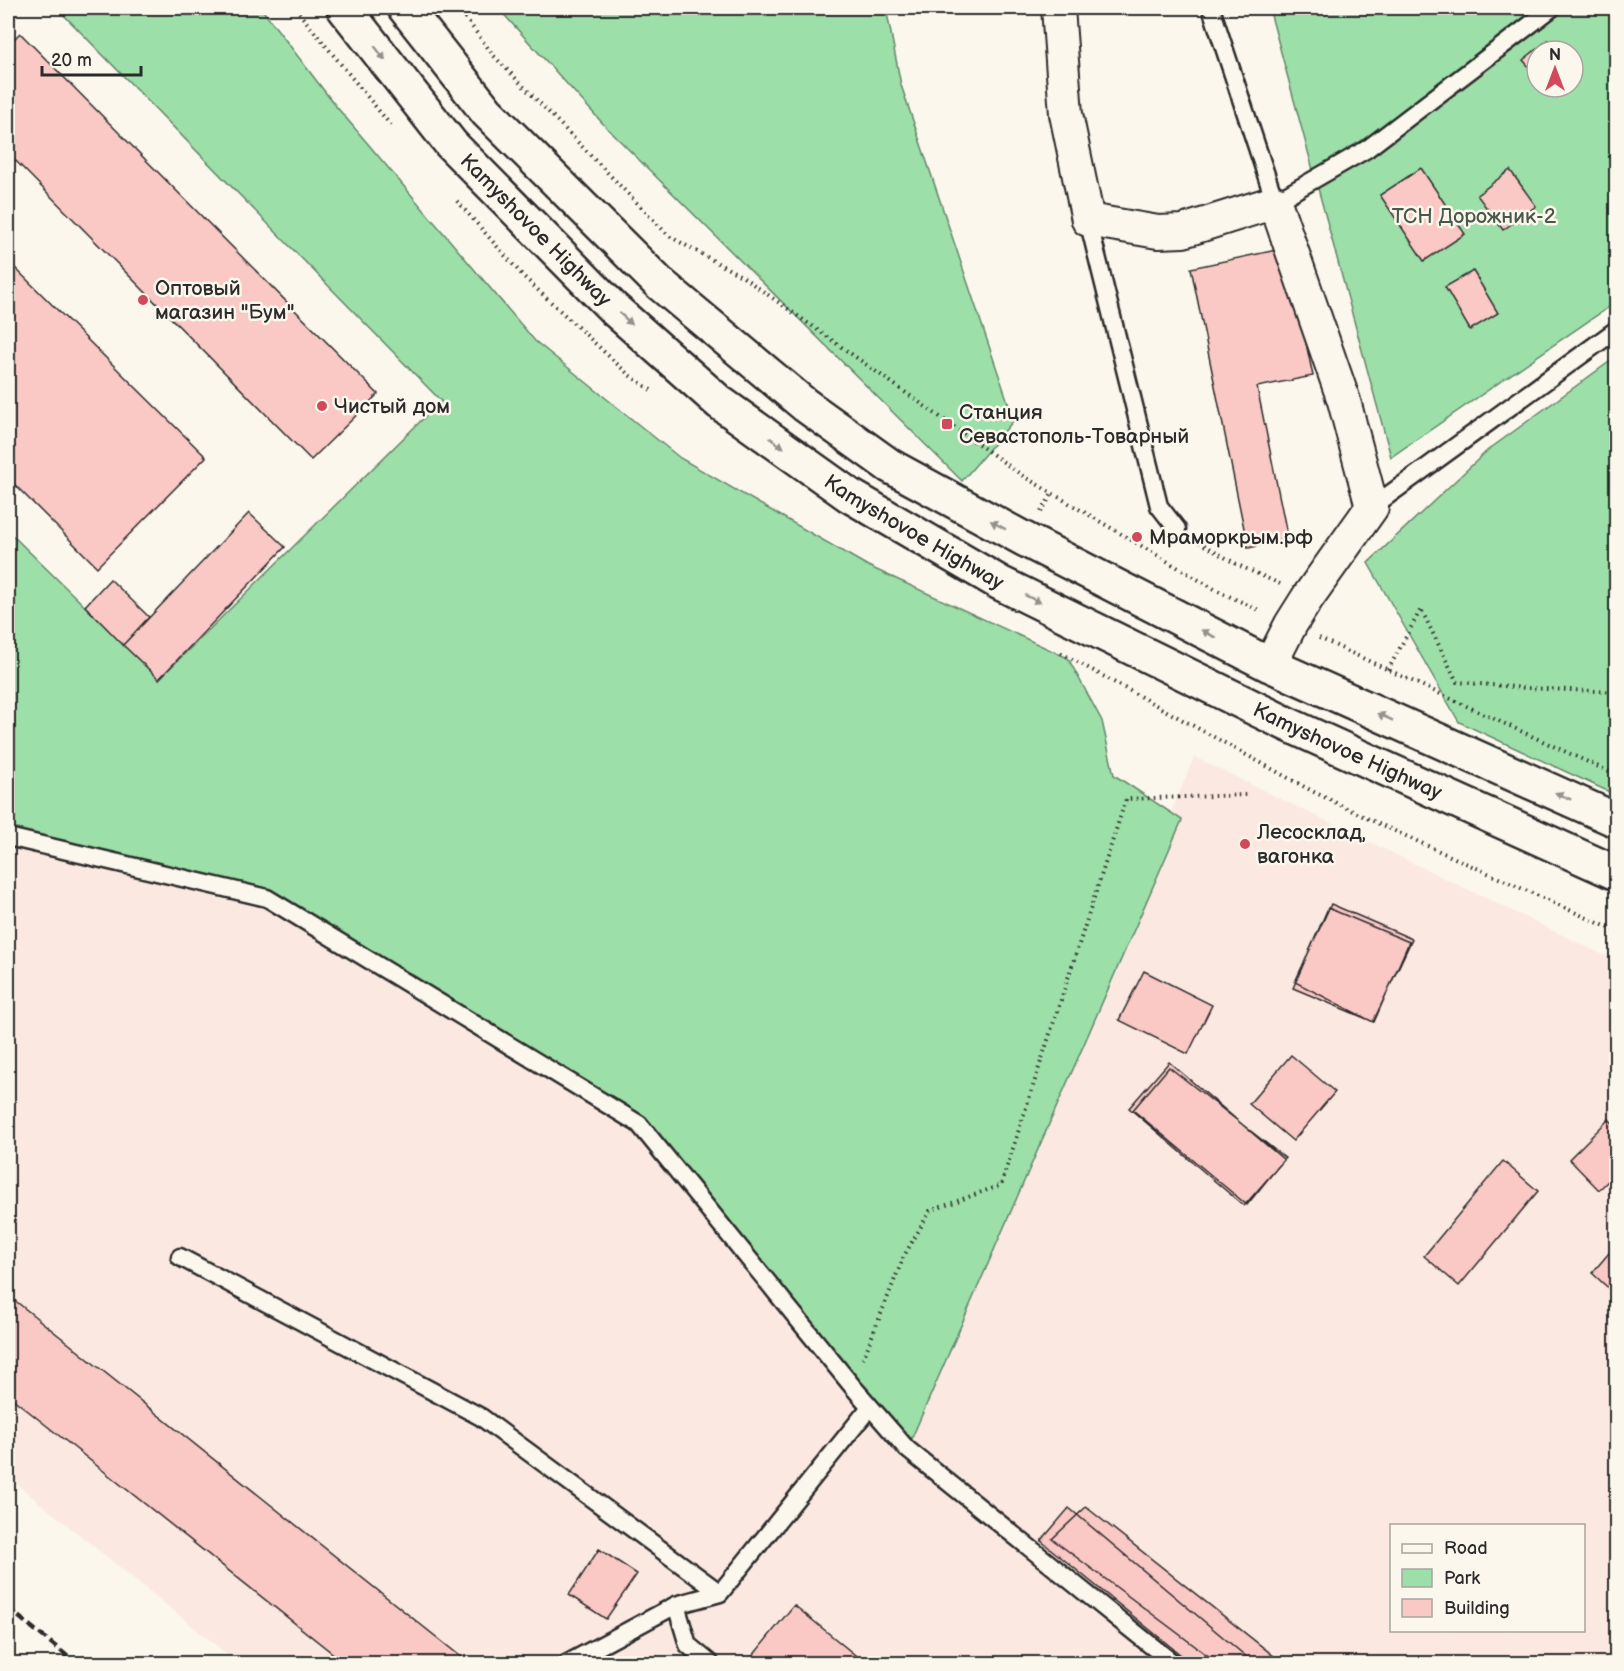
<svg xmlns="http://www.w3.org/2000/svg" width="1624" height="1671" viewBox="0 0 1624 1671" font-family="'Balsamiq Sans',sans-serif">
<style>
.built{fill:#fbe9e1;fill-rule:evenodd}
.green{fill:#9ddfa9;stroke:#64856a;stroke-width:1.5;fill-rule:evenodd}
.building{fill:#fac9c6;stroke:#2b2b2b;stroke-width:1.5}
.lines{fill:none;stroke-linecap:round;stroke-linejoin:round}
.lane-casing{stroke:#2b2b2b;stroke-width:21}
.street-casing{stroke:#2b2b2b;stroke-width:36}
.primary-casing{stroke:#2b2b2b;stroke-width:38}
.path{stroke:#2b2b2b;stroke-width:4;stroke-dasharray:1.5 4.5;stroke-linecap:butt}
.lane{stroke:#fbf7ec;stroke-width:16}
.street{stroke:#fbf7ec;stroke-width:32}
.primary{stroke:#fbf7ec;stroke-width:33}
.rail{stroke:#2b2b2b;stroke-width:4.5;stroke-dasharray:9 4.5;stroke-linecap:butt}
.oneway{fill:#93918c}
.poi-dot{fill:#d1495b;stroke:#fbf7ec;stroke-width:2}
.labels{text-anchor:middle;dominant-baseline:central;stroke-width:5;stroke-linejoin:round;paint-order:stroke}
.park-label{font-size:21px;fill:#48584a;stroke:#fbf7ec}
.street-label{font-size:21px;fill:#2b2b2b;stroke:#fbf7ec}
.poi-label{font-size:21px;fill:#2b2b2b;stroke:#fbf7ec;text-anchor:start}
</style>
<rect width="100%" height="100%" fill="#fbf7ec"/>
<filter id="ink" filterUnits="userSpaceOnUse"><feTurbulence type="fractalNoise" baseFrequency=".0167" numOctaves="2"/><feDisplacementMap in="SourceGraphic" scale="12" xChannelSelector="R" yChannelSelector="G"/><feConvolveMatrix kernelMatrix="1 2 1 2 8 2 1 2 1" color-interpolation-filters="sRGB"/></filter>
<g filter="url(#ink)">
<path class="built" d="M1194,757l422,204v702h-1378l-230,-186v-640l259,61 372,226 268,325zM1392,1526h192v104h-192z"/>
<path class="green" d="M57,8h204l74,97 200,236 145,117 188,108 200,92 34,63 12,54 68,45 -275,629 -269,-325 -371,-226 -259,-61v-306l151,148 282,-278z
M498,8h388l15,77 113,335 -52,61 -356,-354z
M1269,8h347v294l-225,155zM1537,51h36v36h-36z
M1616,357v438l-157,-73 -91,-159 120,-113z"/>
<path class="building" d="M20,33l358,361 -67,66 -303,-307v-108z
M1548,40l9,11h-20v25l-14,-16z
M1421,168l44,66 -41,27 -44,-66z
M1510,170l26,36 -33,24 -26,-35z
M1286,248l27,128 -56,11 31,152 -40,9 -57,-280z
M8,261l198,196 -109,110 -89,-89z
M1473,271l25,42 -28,17 -25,-43z
M249,513l36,34 -126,132 -36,-34z
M110,579l39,38 -26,28 -38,-39z
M1331,904l81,35 -39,83 -78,-40z
M1328,908l81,34 -35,80 -81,-34z
M1144,971l68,34 -24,49 -69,-34z
M1291,1055l44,37 -42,49 -44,-37z
M1169,1062l115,98 -40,46 -115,-98z
M1169,1067l116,91 -38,47 -114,-95z
M1609,1119l7,8v46l-17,17 -30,-31z
M1503,1161l35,30 -79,95 -35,-30z
M1615,1246l1,2v47l-24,-22z
M8,1295l462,369h-124l-338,-269z
M1086,1507l198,157h-65l-167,-125z
M1069,1508l186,156h-63l-151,-123z
M599,1549l38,25 -31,45 -37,-24z
M794,1605l72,59 -119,-1z"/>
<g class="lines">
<g class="lane-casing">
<path id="lane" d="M1211,8l64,194 92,-53 185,-141
M1088,220l71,286 18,23
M1372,507l244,-177
M8,837l259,61 372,226 214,263 54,62 267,215
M180,1257l301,160 239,176 -44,12 12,40 23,19
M720,1593l150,-186
M566,1664l110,-59"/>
</g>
<g class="street-casing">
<path id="street" d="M1058,8l8,106 22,106 70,12 25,-1 92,-29 69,199 28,106 -64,90 -17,27 -21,41"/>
</g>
<g class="primary-casing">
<g id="primary">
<path id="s1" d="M344,8l107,136 163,165 105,93 130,93 151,88 287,141 329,149"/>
<path d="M405,8l82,104 171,170 147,123 85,61 134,73 246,126 346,155"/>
</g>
</g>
<path class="path" d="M295,8l98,120
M458,8l36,48 175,180 74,41 280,199 193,114 45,21
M457,201l67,76 105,98 25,17
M1041,512l11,-18
M1199,542l39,23 42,19
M1319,638l297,137
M1061,653l251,138 65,32 239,108
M1388,670l33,-61 36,73 69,6 90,4
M863,1359l41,-103 26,-45 71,-26 125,-386 120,-4"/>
<use href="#lane" class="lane"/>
<use href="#street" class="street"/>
<use href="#primary" class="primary"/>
<path class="rail" d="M8,1608l69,56"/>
</g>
<defs><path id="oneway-solid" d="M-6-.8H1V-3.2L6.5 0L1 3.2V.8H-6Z" transform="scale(1.5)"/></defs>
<g class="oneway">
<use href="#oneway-solid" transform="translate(380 53) rotate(52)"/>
<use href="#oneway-solid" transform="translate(626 319) rotate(42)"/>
<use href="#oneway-solid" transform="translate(777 443) rotate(35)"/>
<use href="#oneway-solid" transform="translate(998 525) rotate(-151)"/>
<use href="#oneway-solid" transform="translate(1033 599) rotate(26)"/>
<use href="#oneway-solid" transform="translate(1209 634) rotate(-153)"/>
<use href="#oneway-solid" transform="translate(1385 717) rotate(-156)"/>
<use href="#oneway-solid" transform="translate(1563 796) rotate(-156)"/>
</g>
</g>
<g class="poi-dot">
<circle cx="143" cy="300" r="6"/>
<circle cx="322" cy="406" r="6"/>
<rect x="941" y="418" width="12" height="12" rx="3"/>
<circle cx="1137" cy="537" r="6"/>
<circle cx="1245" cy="844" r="6"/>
</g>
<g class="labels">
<g class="park-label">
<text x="1474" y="216">ТСН Дорожник-2</text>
</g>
<g class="street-label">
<text stroke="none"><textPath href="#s1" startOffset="294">Kamyshovoe Highway</textPath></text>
<text stroke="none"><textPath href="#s1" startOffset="780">Kamyshovoe Highway</textPath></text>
<text stroke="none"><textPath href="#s1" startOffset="1266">Kamyshovoe Highway</textPath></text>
</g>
<g class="poi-label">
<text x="155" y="288">Оптовый<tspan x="155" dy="24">магазин "Бум"</tspan></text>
<text x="334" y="406">Чистый дом</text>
<text x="959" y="412">Станция<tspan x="959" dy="24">Севастополь-Товарный</tspan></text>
<text x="1149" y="537">Мраморкрым.рф</text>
<text x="1257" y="832">Лесосклад,<tspan x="1257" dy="24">вагонка</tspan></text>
</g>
</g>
<rect width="1624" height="1671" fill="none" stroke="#fbf7ec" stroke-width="30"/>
<rect x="15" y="15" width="1594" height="1641" fill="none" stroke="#2b2b2b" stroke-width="2" filter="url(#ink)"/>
<rect x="1390" y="1524" width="195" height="108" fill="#fbf7ec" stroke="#a8a59f" stroke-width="1.5"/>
<rect x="1402" y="1544" width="30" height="9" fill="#fbf7ec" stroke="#a8a59f" stroke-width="1.5"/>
<text x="1444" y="1554" font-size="18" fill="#2b2b2b">Road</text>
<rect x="1402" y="1569" width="30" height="18" fill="#9ddfa9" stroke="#a8a59f" stroke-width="1.5"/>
<text x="1444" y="1584" font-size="18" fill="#2b2b2b">Park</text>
<rect x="1402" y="1599" width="30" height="18" fill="#fac9c6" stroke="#a8a59f" stroke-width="1.5"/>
<text x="1444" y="1614" font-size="18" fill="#2b2b2b">Building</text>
<g transform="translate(1555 69)"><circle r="28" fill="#fbf7ec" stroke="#a8a59f" stroke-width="1.5"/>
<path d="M0-4.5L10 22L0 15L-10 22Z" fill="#d1495b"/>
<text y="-9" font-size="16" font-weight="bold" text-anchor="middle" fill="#2b2b2b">N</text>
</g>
<path d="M42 66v9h99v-9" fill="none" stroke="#2b2b2b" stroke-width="3"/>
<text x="51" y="66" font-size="18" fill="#2b2b2b" stroke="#fbf7ec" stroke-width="4.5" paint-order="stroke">20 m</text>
</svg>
